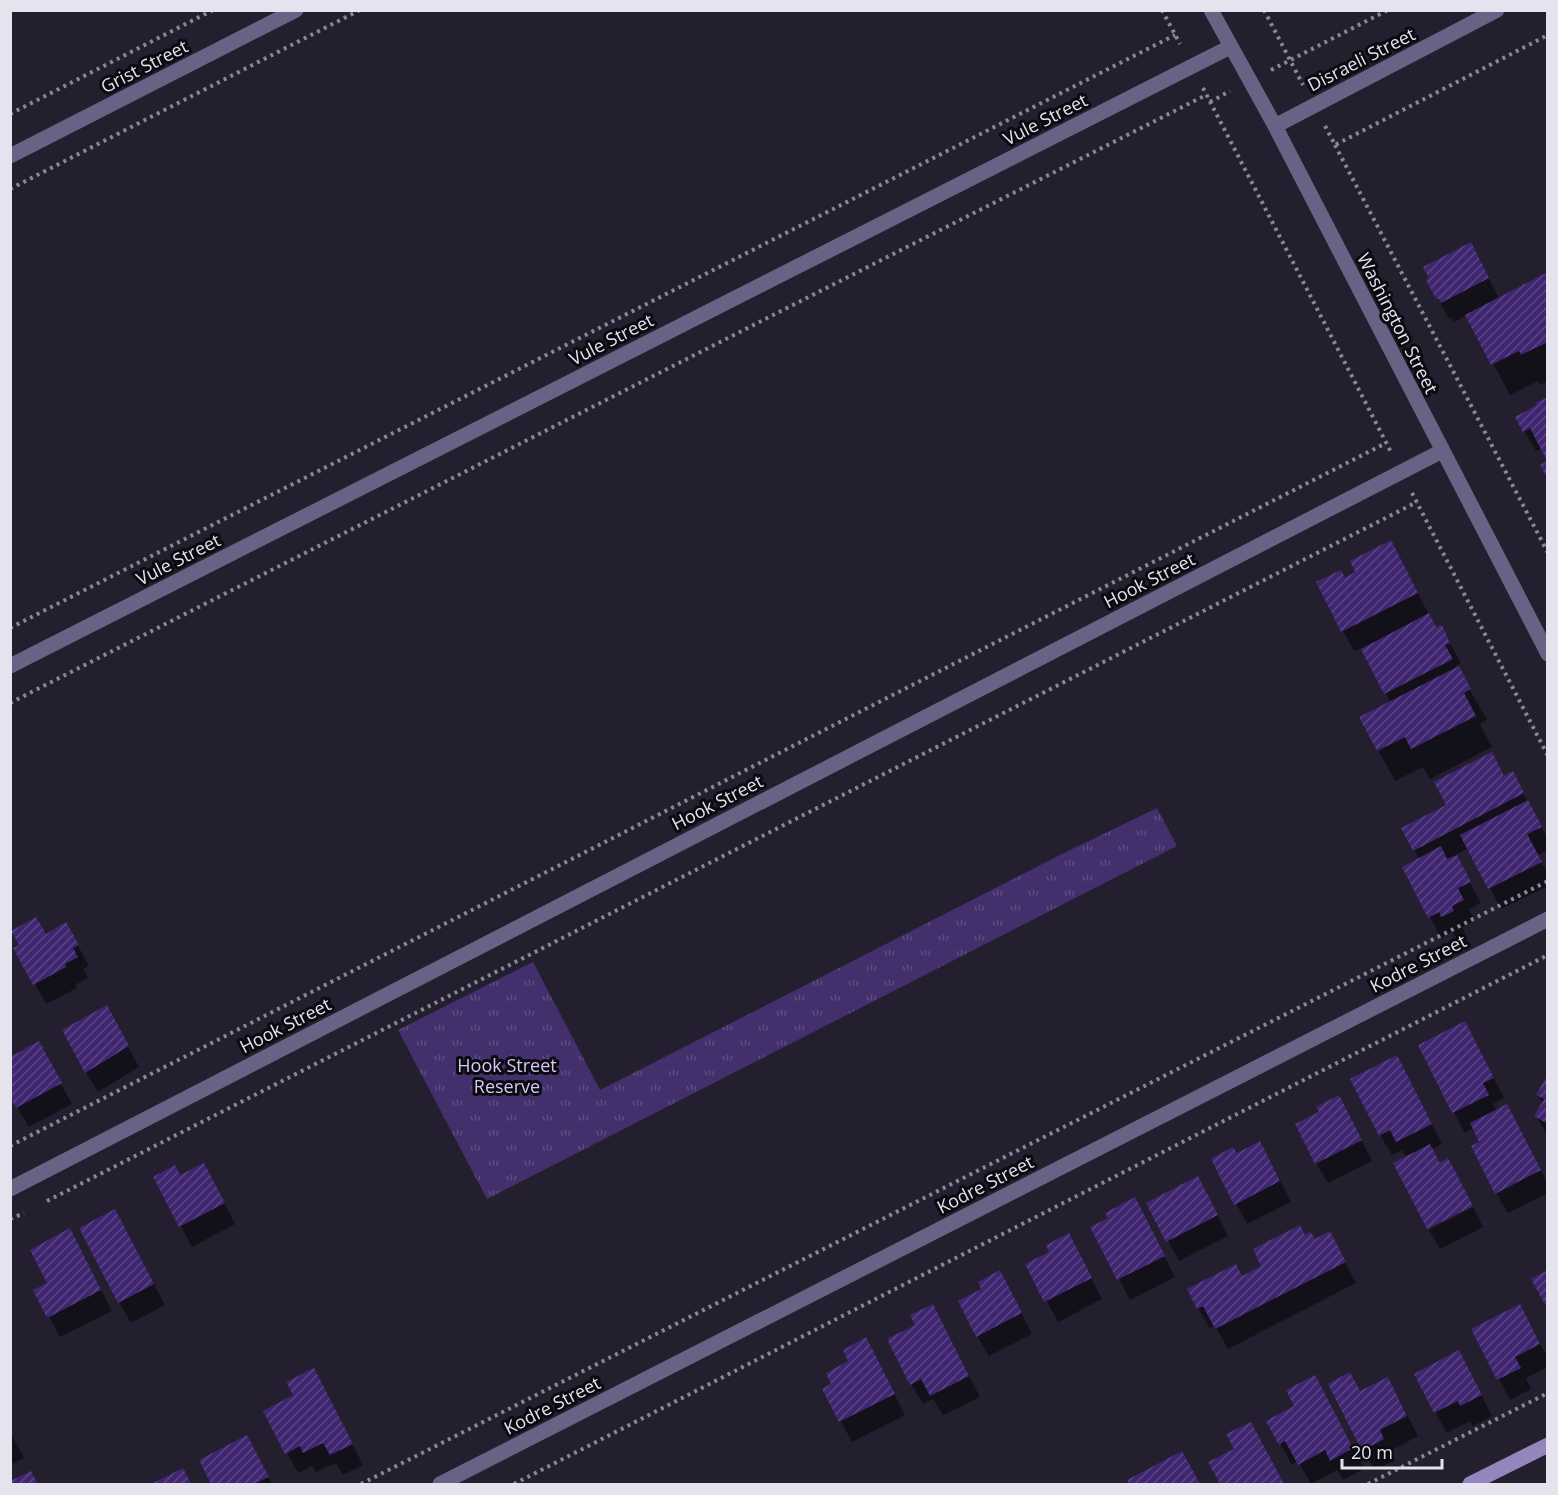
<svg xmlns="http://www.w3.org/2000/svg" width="1558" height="1495" viewBox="0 0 1558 1495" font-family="'Open Sans',sans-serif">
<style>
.park{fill:url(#park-tufts)}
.shadow{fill:#0007}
.building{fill:url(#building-hatch)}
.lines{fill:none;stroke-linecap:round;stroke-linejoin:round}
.path{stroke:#8a8795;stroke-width:4;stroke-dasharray:3 4.5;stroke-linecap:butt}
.minor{stroke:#6a6285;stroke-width:15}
.secondary{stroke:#9386bd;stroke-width:15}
.labels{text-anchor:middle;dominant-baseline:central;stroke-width:6;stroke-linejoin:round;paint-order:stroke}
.street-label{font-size:18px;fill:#e5e3ee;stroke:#0c0a11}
.park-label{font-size:18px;fill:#d3caf5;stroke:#0c0a11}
</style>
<defs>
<pattern id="park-tufts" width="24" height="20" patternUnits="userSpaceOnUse" patternTransform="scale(1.5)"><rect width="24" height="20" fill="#422f6b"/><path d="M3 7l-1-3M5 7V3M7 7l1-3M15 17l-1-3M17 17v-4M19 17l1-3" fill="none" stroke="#5d4d80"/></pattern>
<pattern id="building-hatch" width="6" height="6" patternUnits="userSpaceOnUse" patternTransform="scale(1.5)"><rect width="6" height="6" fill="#402670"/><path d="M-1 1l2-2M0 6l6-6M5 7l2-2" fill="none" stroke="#5b4585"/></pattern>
</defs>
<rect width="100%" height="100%" fill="#231f2f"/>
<path class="park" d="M1157,808l20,38 -690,353 -89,-169 135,-68 67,128 466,-238z"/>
<path class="shadow" d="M1482,265l17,34 47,-24 2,3v103l-8,4 -2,-4 -28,14 -43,-80 -13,7 -3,-5 -2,2 -21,-39z
M1539,406l3,42 -6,3 -12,-20z
M1402,562l34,67 5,-2 20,36 -5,3 31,54 -7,4 12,23 -62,32 -7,-12 -28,14 -34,-63 30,-15 -29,-55 -8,3 -11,-20 2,-51z
M1512,773l36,66v11l-10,5 10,19v12l-47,23 -32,-61 -14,7 26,48 -12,6 6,12 -13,6 3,5 -10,5 -3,-5 -11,6 -37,-70 15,-9 -5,-9z
M66,924l23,42 -6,3 5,9 -13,7 2,3 -31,16 -31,-55 30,-13z
M118,1028l21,39 -41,25 -12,-20z
M1476,1043l28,55 -11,6 4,7 21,15 30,58v9l-40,20 -12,-20 -15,-51 -7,-14 -9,5 -45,-88z
M50,1064l22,40 -43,23 -19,-32z
M1408,1077l34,67 -10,6 8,14 20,16 -53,-22 -5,-8 -10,5 -12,-20z
M1548,1077v59l-12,-20 7,-12 -5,-9z
M1321,1113l29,4 22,44 -44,22 -12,-20z
M1236,1155l35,8 20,39 -44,22 -34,-64z
M180,1176l35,9 20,39 -43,23 -37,-69z
M1209,1199l19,37 -49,25 -11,-20z
M1473,1207l10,20 -43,22 -11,-19z
M1110,1219l36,1 29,57 -45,23 -38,-72z
M126,1232l39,73 -34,18 -12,-21z
M1305,1237l36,17 15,29 -128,66 -13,-23 -5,2 -12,-20z
M81,1251l31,60 -52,26 -25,-46 14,-7z
M1080,1256l22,43 -44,23 -31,-57z
M1011,1292l21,42 -43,22 -12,-20z
M1519,1306l29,52v9l-22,11 5,11 -21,11 -37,-70z
M944,1326l36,71 -37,18 -10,-16 -10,5 -12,-20z
M877,1360l28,55 -53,27 -28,-52z
M1470,1373l22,43 -19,10 -3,-5 -23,12 -12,-21z
M325,1390l38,75 -20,10 -7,-12 -20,9 -4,-6 -14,7 -11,-20z
M1360,1392l39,7 19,37 -28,15 5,9 -20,10 -12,-20z
M1326,1397l38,72 -21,11 -6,-10 -26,14 -13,-23 -6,4 -24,-43z
M10,1432l14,26 -14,7z
M1182,1453l17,31h-68l-2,-3z
M258,1457l14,27h-60l-11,-23z
M1210,1463l72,20 -3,1h-57z"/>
<path class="building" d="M1471,242l18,36 -48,25 -3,-5 -2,1 -10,-19 3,-2 -6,-11z
M1546,273l2,69 -27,13 -2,-4 -28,14 -26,-50z
M1548,397v83l-8,-15 7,-4 -17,-33 -7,4 -8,-15 22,-12 -2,-2z
M1391,540l27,53 -77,39 -25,-50 25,-12 4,8 10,-6 -5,-11z
M1429,613l7,14 6,-2 8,18 -5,2 8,14 -69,35 -23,-45z
M1459,666l12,23 -7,4 12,23 -65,33 -6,-12 -28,14 -18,-34z
M1492,752l12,24 9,-5 11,22 -111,58 -12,-23 45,-23 -12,-23z
M1528,800l14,27 -15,7 15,28 -54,27 -28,-54z
M1441,846l6,13 10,-4 14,27 -13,6 6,12 -12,6 2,5 -13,6 -2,-5 -11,6 -26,-51z
M36,917l10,17 20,-12 13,23 -6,3 5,9 -13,7 1,3 -33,18 -20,-37 6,-3 -8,-14z
M107,1005l22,41 -44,27 -23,-43z
M1465,1021l29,57 -11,5 6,12 -37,18 -34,-68z
M39,1041l23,42 -46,25 -6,-10v-41z
M1397,1055l35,69 -36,18 -6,-12 -11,6 -29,-57z
M1548,1074v50l-14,-8 10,-17 -8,-4z
M1339,1095l23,45 -47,24 -20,-40 24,-12 -3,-5z
M1507,1104l34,66 -46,24 -24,-48 8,-4 -9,-19z
M1260,1141l20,40 -46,24 -23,-46 22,-12 4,6z
M1430,1144l10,19 8,-5 25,48 -46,23 -34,-66z
M204,1163l21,40 -46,24 -26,-50 22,-12 5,10z
M1198,1176l20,39 -52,27 -20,-39z
M1135,1197l30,59 -48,24 -27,-53 18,-9 -3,-5z
M115,1209l39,75 -36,19 -39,-75z
M1300,1225l5,10 6,-3 4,7 15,-8 16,31 -131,67 -12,-23 -6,3 -10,-20 49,-25 6,12 19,-10 -8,-17z
M70,1228l31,62 -54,28 -14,-28 14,-7 -17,-33z
M1069,1233l23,45 -48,24 -19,-38 24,-12 -3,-7z
M1000,1270l22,43 -46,24 -18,-36 23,-12 -3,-7z
M1548,1270v40l-17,-31z
M933,1304l36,72 -39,20 -9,-17 -11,6 -23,-46 28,-14 -5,-10z
M1520,1304l20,40 -25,13 6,11 -24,12 -26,-51z
M866,1337l29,57 -56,28 -17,-33 9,-5 -5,-11 22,-12 -5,-11z
M1459,1350l23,45 -22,11 -2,-5 -24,12 -20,-39z
M314,1368l39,76 -23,11 -7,-12 -20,10 -3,-7 -15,8 -22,-43 30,-16 -7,-13z
M1350,1372l10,19 28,-14 19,39 -27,14 4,9 -22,12 -34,-67z
M1315,1375l38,73 -23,13 -5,-11 -27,15 -13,-24 -6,4 -13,-24 28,-15 -8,-16z
M1251,1422l33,62h-64l-12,-22 26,-13 -8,-15z
M247,1435l22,42 -15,7h-43l-12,-24z
M1182,1451l18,33h-71l-2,-4z
M183,1468l8,16h-40z
M31,1471l7,13h-28v-3z"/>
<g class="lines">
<path class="path" d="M1162,10l18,34
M1264,10l39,75
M1271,70l117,-60
M1203,88l188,364
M1210,102l20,-11
M10,114l203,-104
M1325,126l10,19 213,-110
M1335,145l213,408
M10,189l350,-179
M1412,493l136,263
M10,628l1165,-593
M10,703l1196,-608
M10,1146l1376,-703
M47,1201l1370,-699
M10,1219l14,-6
M361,1484l1187,-603
M514,1484l1034,-529
M1368,1484l180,-91"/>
<path class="minor" d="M1211,10l64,116 273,528
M1275,126l222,-116
M10,156l286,-146
M10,666l1220,-619
M10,1189l1432,-738
M440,1484l1108,-565"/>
<path class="secondary" d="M1470,1484l78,-39"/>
</g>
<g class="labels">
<g class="street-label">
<text transform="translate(1361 59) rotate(-27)">Disraeli Street</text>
<text transform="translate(144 66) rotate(-27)">Grist Street</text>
<text transform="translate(1045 119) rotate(-27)">Vule Street</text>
<text transform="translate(1398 323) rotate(63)">Washington Street</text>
<text transform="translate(611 339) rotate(-27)">Vule Street</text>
<text transform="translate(178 559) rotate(-27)">Vule Street</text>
<text transform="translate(1149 580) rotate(-27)">Hook Street</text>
<text transform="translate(717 802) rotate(-27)">Hook Street</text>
<text transform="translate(1418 963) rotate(-27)">Kodre Street</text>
<text transform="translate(285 1025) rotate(-27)">Hook Street</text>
<text transform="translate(985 1184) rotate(-27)">Kodre Street</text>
<text transform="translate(552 1405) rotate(-27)">Kodre Street</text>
</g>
<g class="park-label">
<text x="507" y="1065">Hook Street<tspan x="507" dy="21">Reserve</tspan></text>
</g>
</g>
<rect width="1558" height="1495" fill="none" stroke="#e5e3ee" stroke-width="24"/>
<path d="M1342 1459v9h100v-9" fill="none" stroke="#e5e3ee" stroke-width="3"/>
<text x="1351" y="1459" font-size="18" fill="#e5e3ee" stroke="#0c0a11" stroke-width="4.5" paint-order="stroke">20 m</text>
</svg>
